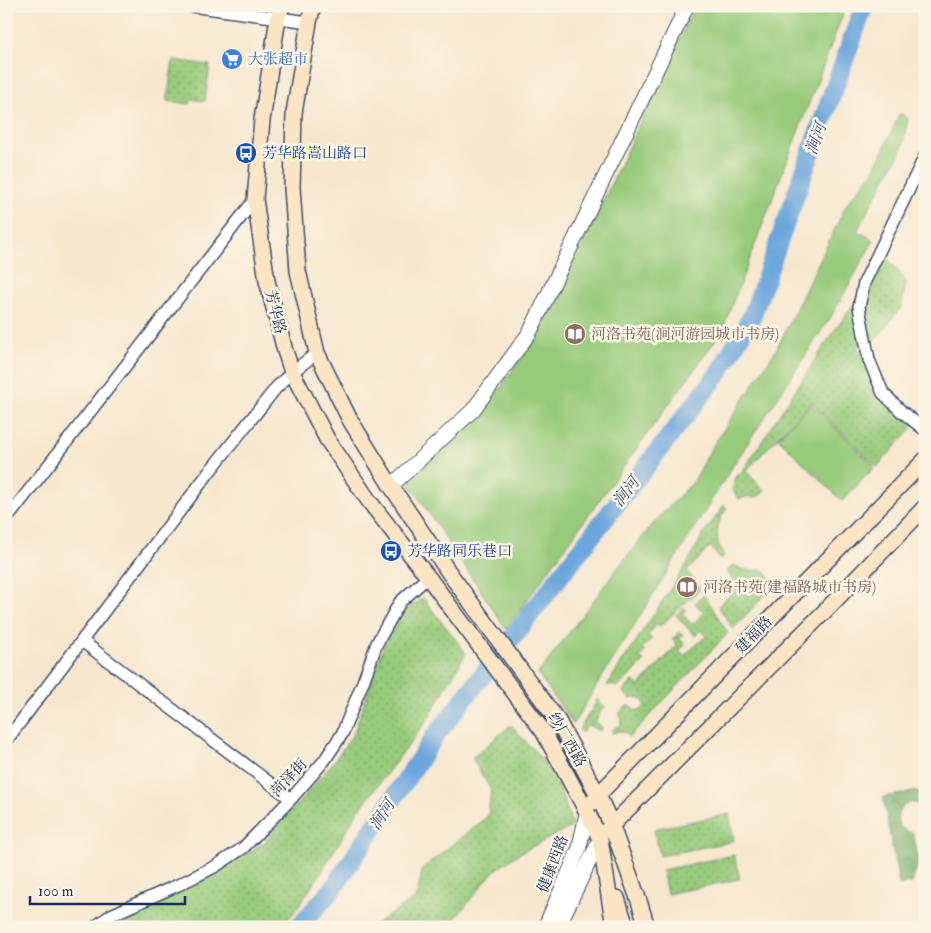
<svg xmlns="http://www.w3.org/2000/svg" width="931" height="933" viewBox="0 0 931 933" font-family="'IM FELL Double Pica','Noto Serif SC',serif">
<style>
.grass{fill:url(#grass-dots);stroke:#597c6c}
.forest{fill:url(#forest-crowns);stroke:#4a6e64}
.park{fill:#97ca7a;stroke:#597c6c}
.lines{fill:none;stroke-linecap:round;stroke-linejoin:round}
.river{stroke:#6ca6dc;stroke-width:19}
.minor-casing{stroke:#3c4b6f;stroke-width:14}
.tertiary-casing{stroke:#3c4b6f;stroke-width:16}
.secondary-casing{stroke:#3c4b6f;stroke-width:18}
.minor{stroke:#fff;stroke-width:11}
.tertiary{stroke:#fff;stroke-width:14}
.secondary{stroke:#fce5c4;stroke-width:15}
.labels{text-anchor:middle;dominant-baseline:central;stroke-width:5;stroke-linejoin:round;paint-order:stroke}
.shop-label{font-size:15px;fill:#366cbe;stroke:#fcf5e5;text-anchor:start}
.transit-label{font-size:15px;fill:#164399;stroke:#fcf5e5;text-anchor:start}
.street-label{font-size:15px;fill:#1b2f5e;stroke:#fcf5e5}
.education-label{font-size:15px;fill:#785e54;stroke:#fcf5e5;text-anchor:start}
.water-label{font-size:16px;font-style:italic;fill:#37598a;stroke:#fcf5e5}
</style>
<defs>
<pattern id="grass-dots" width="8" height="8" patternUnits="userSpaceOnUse" patternTransform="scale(1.25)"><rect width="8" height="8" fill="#97ca7a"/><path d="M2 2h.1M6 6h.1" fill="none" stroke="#7aa467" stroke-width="1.8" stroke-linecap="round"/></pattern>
<pattern id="forest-crowns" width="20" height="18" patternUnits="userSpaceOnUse" patternTransform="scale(1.25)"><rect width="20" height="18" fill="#79ae6a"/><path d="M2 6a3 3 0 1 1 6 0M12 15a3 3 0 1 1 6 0" fill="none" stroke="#628e5a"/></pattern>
</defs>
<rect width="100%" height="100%" fill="#fcf5e5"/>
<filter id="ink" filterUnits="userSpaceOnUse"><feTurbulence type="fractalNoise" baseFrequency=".02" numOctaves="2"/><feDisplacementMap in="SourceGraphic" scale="10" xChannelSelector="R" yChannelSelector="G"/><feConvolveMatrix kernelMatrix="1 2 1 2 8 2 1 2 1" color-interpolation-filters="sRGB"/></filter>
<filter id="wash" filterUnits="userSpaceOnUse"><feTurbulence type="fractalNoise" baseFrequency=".0096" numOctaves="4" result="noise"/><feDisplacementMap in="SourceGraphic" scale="20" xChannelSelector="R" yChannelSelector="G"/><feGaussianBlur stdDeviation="1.12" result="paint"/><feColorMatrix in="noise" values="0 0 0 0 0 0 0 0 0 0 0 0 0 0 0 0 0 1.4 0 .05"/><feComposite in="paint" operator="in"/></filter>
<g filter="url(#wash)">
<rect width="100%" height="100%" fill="#f7e7cf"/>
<path class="grass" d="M173,60l37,5 -5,36 -14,-2 -1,5 -23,-3z
M887,258l19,23 -4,25 -24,31 -13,10 -6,-4 -2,4 20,29 39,36 3,8 -42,47 -66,-65 -65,69 19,20 -6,5 -8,2 -1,-2 -11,3 -7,-10 4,-12 8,-8 88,-135z
M724,505l3,3c-12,15 -13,32 -3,48l-5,3 -8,-13 -24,25 13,18 -40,37 -3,-2 -9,11 4,4 -10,9 3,3 -5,6 4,5 -26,25 -6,-2h-5l78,-118 18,-32z
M734,565c9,6 18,7 29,4l12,15 -42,45 -15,-23 19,-18 -10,-17z
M704,595l24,38 -99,104 -2,-4 -7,-2 -8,2 1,-4 8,-4 1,-5 -3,-7 8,-7h4l3,4c6,1 9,0 11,-5 -2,-7 -8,-9 -15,-6l-7,-8 10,-10 6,5 38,-41 -5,-6 8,-7 3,3 -4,3 6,7 -6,6 5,5 22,-20 -5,-6 -6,6 -19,-21 8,-8 2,3 -4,4 10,11 12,-12 -9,-10z
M423,598l43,55 -40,69 -69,91 -40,66 -22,32 -14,16h-172l5,-5 86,-40 65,-40 70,-82 19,-27 31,-91 17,-29z
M598,699l3,6 4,3 -4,2 -5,11 7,7 -3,3 -10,-5h-4l-4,7 -3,-3z
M511,725l44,49 18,52 -53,27 -27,19 -45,55h-77l45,-29 7,-30 65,-52 3,-26 -19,-32z
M729,814l5,27 -74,15 -6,-27z
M734,855l6,24 -73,15 -5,-24z"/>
<path class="forest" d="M925,790v19c-21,-21 -43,18 -12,24l6,28 -7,22 -13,2 -16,-88z"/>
<path class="park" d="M695,6h151l-124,325 -216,298 -99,-149 89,-86 46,-67 27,-54z
M900,113l8,6 -6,30 -16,28 -29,54 17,9 -42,75 -98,149 -161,260 -35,-50 82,-109 39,-48 35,-36 17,-32 65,-99 72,-148 27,-33z
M811,404l64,63 -33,34 -64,-63z"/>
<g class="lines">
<path class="river" d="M298,927l34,-37 103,-154 284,-363 33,-57 112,-310"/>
</g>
</g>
<g filter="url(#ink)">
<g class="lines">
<g class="minor-casing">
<path id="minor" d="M191,6l118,16
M925,156l-61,127 -5,24 10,53 14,33 18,18 24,19
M6,520l249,-321
M82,641l209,158
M6,741l204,-270 66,-83 16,-16 25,-19
M95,927l16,-12 67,-30 38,-19 27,-18 48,-49 33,-38 18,-27 21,-52 14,-39 23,-41 28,-25"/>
</g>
<g class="tertiary-casing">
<path id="tertiary" d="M391,486l82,-76 57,-78 157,-326
M545,927l34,-78 8,-37
M558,927l42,-88"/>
</g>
<g class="secondary-casing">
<path id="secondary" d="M282,6l-4,12 -16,102 -7,79 12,82 18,70 7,21 35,67 42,62 59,76 115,154 44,81 13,27 14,88
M313,6l-4,16 -15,91 -2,75 6,83 19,82 33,67 41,66 59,88 108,147 40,74 13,29 28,77 8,26
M593,802l5,-7 327,-335
M607,830l216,-217 102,-106
M617,898l9,29"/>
</g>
<use href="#minor" class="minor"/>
<use href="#tertiary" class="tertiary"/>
<use href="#secondary" class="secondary"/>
</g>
</g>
<defs>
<g id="supermarket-disc" transform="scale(1.125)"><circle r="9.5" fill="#3f7fe0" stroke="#fcf5e5"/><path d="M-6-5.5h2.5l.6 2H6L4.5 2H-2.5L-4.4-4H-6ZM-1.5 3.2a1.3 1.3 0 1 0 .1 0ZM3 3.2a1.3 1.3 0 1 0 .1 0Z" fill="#fff"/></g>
<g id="bus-disc" transform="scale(1.125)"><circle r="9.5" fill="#1a4fb4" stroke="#fcf5e5"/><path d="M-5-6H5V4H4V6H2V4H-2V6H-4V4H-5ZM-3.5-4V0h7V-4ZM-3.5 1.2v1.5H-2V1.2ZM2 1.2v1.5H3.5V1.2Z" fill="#fff"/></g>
<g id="library-disc" transform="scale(1.125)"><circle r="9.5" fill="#8d6e63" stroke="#fcf5e5"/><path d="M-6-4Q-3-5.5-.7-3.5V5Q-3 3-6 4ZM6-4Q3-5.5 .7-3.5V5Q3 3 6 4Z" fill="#fff"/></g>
</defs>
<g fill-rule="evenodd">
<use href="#supermarket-disc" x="232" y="59"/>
<use href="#bus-disc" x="246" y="153"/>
<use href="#library-disc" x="575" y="334"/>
<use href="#bus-disc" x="391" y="551"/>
<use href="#library-disc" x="687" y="587"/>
</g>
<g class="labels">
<g class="shop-label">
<text x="248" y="59">大张超市</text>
</g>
<g class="transit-label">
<text x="262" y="153">芳华路嵩山路口</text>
<text x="407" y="551">芳华路同乐巷口</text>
</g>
<g class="street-label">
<text transform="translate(275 312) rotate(76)">芳华路</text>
<text transform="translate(754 635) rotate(-46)">建福路</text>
<text transform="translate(567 740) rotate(60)">纱厂西路</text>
<text transform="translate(289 778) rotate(-47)">菏泽街</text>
<text transform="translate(553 864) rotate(-69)">健康西路</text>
</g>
<g class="education-label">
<text x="591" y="334">河洛书苑(涧河游园城市书房)</text>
<text x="703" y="587">河洛书苑(建福路城市书房)</text>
</g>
<g class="water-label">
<text transform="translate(816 139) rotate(-70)">涧河</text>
<text transform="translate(626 492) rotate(-52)">涧河</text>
<text transform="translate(382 815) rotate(-56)">涧河</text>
</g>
</g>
<rect width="931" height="933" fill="none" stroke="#fcf5e5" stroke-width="25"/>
<path d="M30 896v8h155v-8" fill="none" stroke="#1b2f5e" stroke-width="2.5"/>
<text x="38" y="896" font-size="15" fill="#1b2f5e" stroke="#fcf5e5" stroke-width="4" paint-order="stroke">100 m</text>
</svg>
